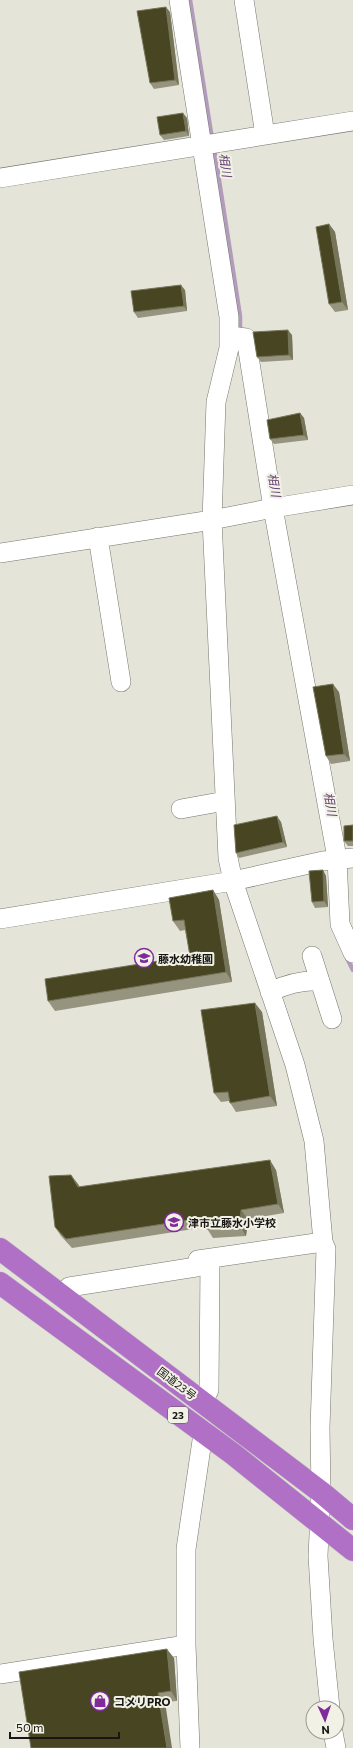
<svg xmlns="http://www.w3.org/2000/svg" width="353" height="1748" viewBox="0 0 353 1748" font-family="Commissioner,'Noto Sans JP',sans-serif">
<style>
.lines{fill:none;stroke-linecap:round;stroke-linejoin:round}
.stream{stroke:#b29bbb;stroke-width:4.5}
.minor-casing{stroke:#76766d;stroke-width:20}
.highway-casing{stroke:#c3c2c2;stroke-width:23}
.minor{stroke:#fff;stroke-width:19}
.highway{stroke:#af70c6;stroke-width:22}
.wall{fill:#96947e}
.shaded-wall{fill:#767559}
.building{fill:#474522;stroke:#767559}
.labels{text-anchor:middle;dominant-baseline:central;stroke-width:4;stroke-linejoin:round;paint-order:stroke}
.shield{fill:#f1f1e6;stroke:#585852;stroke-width:1}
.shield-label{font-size:10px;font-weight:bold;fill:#171613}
.poi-label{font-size:11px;font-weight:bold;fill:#171613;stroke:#f1f1e6;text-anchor:start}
.street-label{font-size:11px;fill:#171613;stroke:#f1f1e6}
.water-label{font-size:12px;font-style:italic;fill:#63416f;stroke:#f1f1e6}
</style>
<rect width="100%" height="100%" fill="#e4e4d9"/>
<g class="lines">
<path class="stream" d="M190,0l22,139
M214,148l26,168v16
M346,956l7,14"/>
<g class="minor-casing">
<path id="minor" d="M179,0l50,317v31l-13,54 -4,118 16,338 5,23 62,184 19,76 9,101 3,7 -6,179 1,64 -3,64 5,83 7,69
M244,0l21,135
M0,178l353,-57
M230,336l16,2 27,170 64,350 3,66 13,29
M98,537l23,145
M0,553l212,-33 61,-12 80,-13
M181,809l44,-8
M0,919l233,-38 90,-20 30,-3
M312,956l20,63
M270,992c17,-8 32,-12 50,-11
M69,1287l127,-20 2,-7 125,-18
M202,1403l7,-13 1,-131
M0,1674l186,-29
M333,1732l3,16
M190,1748l-4,-103v-96l17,-115"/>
</g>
<g class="highway-casing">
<path id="highway" d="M0,1249l321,243 32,27
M0,1283l233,171 120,96"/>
</g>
<use href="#minor" class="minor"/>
<use href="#highway" class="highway"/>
</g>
<path class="wall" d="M170,12l9,73 -25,4 -4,-6z
M187,118l2,18 -25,4 -4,-5z
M329,224l6,8 13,78 -13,2 -6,-8z
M185,290l2,21 -49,7 -4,-6z
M292,335l1,25 -32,2 -4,-5z
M300,413l4,5 4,22 -34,4 -4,-5z
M339,692l11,69 -19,3 -5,-8z
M281,822l6,25 -48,11 -3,-5z
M353,825v21h-5l-4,-5z
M323,870l3,6 2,31 -13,1 -3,-6z
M213,890l6,10 13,82 -177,29 -7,-10 142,-45 -5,-26 -5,1 -7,-10z
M262,1012l15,94 -41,6 -7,-11 -8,1 -7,-9z
M276,1170l8,43 -36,6 -2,17 -33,2 -7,-11 -134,21 -11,-12 -6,-9 23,-43 1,3z
M174,1658l3,43 -12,1 -134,46z"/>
<path class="shaded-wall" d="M166,7l4,5 9,73 -4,-5z
M183,113l4,5 2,18 -3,-5z
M329,224l6,8 13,78 -6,-8z
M181,285l4,5 2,21 -3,-5z
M288,330l4,5 1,25 -4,-5z
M300,413l4,5 4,22 -4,-5z
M333,684l6,8 11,69 -6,-7z
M277,816l4,6 6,25 -4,-5z
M323,870l3,6 2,31 -4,-6z
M213,890l6,10 13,82 -6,-10z
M255,1003l7,9 15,94 -7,-10z
M270,1160l6,10 8,43 -6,-9z
M71,1175l7,9 7,13 -7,-10z
M241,1210l7,9 -2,17 -6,-10z
M167,1649l7,9 3,43 -6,-10z
M158,1693l7,9 7,46h-5z"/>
<path class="building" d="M166,7l9,73 -25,3 -13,-72z
M183,113l3,18 -26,4 -3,-18z
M329,224l13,78 -13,2 -13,-77z
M181,285l3,21 -50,6 -3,-21z
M288,330l1,25 -32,2 -4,-25z
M300,413l4,22 -34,4 -3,-19z
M333,684l11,70 -18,2 -13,-69z
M277,816l6,26 -47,11 -2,-28z
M353,825v16h-9v-15z
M323,870l1,31 -12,1 -3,-31z
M213,890l13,82 -178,29 -3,-22 145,-23 -6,-36 -11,1 -4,-23z
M255,1003l15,93 -40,7 -2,-11 -14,1 -13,-83z
M270,1160l8,44 -37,6 -1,16 -34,3 -4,-11 -136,21 -11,-12 -6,-51 22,-1 7,12z
M167,1649l4,42 -13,2 9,55h-136l-12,-76z"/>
<defs>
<g id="school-ring" transform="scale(1)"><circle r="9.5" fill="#f1f1e6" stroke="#7f2b9a" stroke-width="1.5"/><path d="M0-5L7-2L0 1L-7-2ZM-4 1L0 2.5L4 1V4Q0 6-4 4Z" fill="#7f2b9a"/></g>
<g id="shop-ring" transform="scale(1)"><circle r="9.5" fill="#f1f1e6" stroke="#7f2b9a" stroke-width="1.5"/><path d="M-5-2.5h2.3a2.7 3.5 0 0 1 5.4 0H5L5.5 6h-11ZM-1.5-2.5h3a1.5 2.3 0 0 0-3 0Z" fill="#7f2b9a"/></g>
</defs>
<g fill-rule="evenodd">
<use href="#school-ring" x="144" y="958"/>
<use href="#school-ring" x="174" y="1222"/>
<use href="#shop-ring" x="100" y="1701"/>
</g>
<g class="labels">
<rect class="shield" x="168" y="1407" width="20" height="16" rx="3"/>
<g class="shield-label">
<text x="178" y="1415">23</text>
</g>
<g class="poi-label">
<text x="158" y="958">藤水幼稚園</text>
<text x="188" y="1222">津市立藤水小学校</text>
<text x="114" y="1701">コメリPRO</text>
</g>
<g class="street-label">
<text transform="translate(177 1383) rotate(37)">国道23号</text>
</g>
<g class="water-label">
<text transform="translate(226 165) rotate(81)">相川</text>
<text transform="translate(275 485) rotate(80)">相川</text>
<text transform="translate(331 804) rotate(80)">相川</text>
</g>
</g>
<g transform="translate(325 1720) rotate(177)"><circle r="19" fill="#f1f1e6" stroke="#9a9992"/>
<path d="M0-3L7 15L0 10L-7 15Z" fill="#7f2b9a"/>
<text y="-6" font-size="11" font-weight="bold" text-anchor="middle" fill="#171613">N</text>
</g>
<path d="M10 1732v6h109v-6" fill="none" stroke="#171613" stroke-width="2"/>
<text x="16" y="1732" font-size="12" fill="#171613" stroke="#f1f1e6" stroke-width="3" paint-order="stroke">50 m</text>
</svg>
